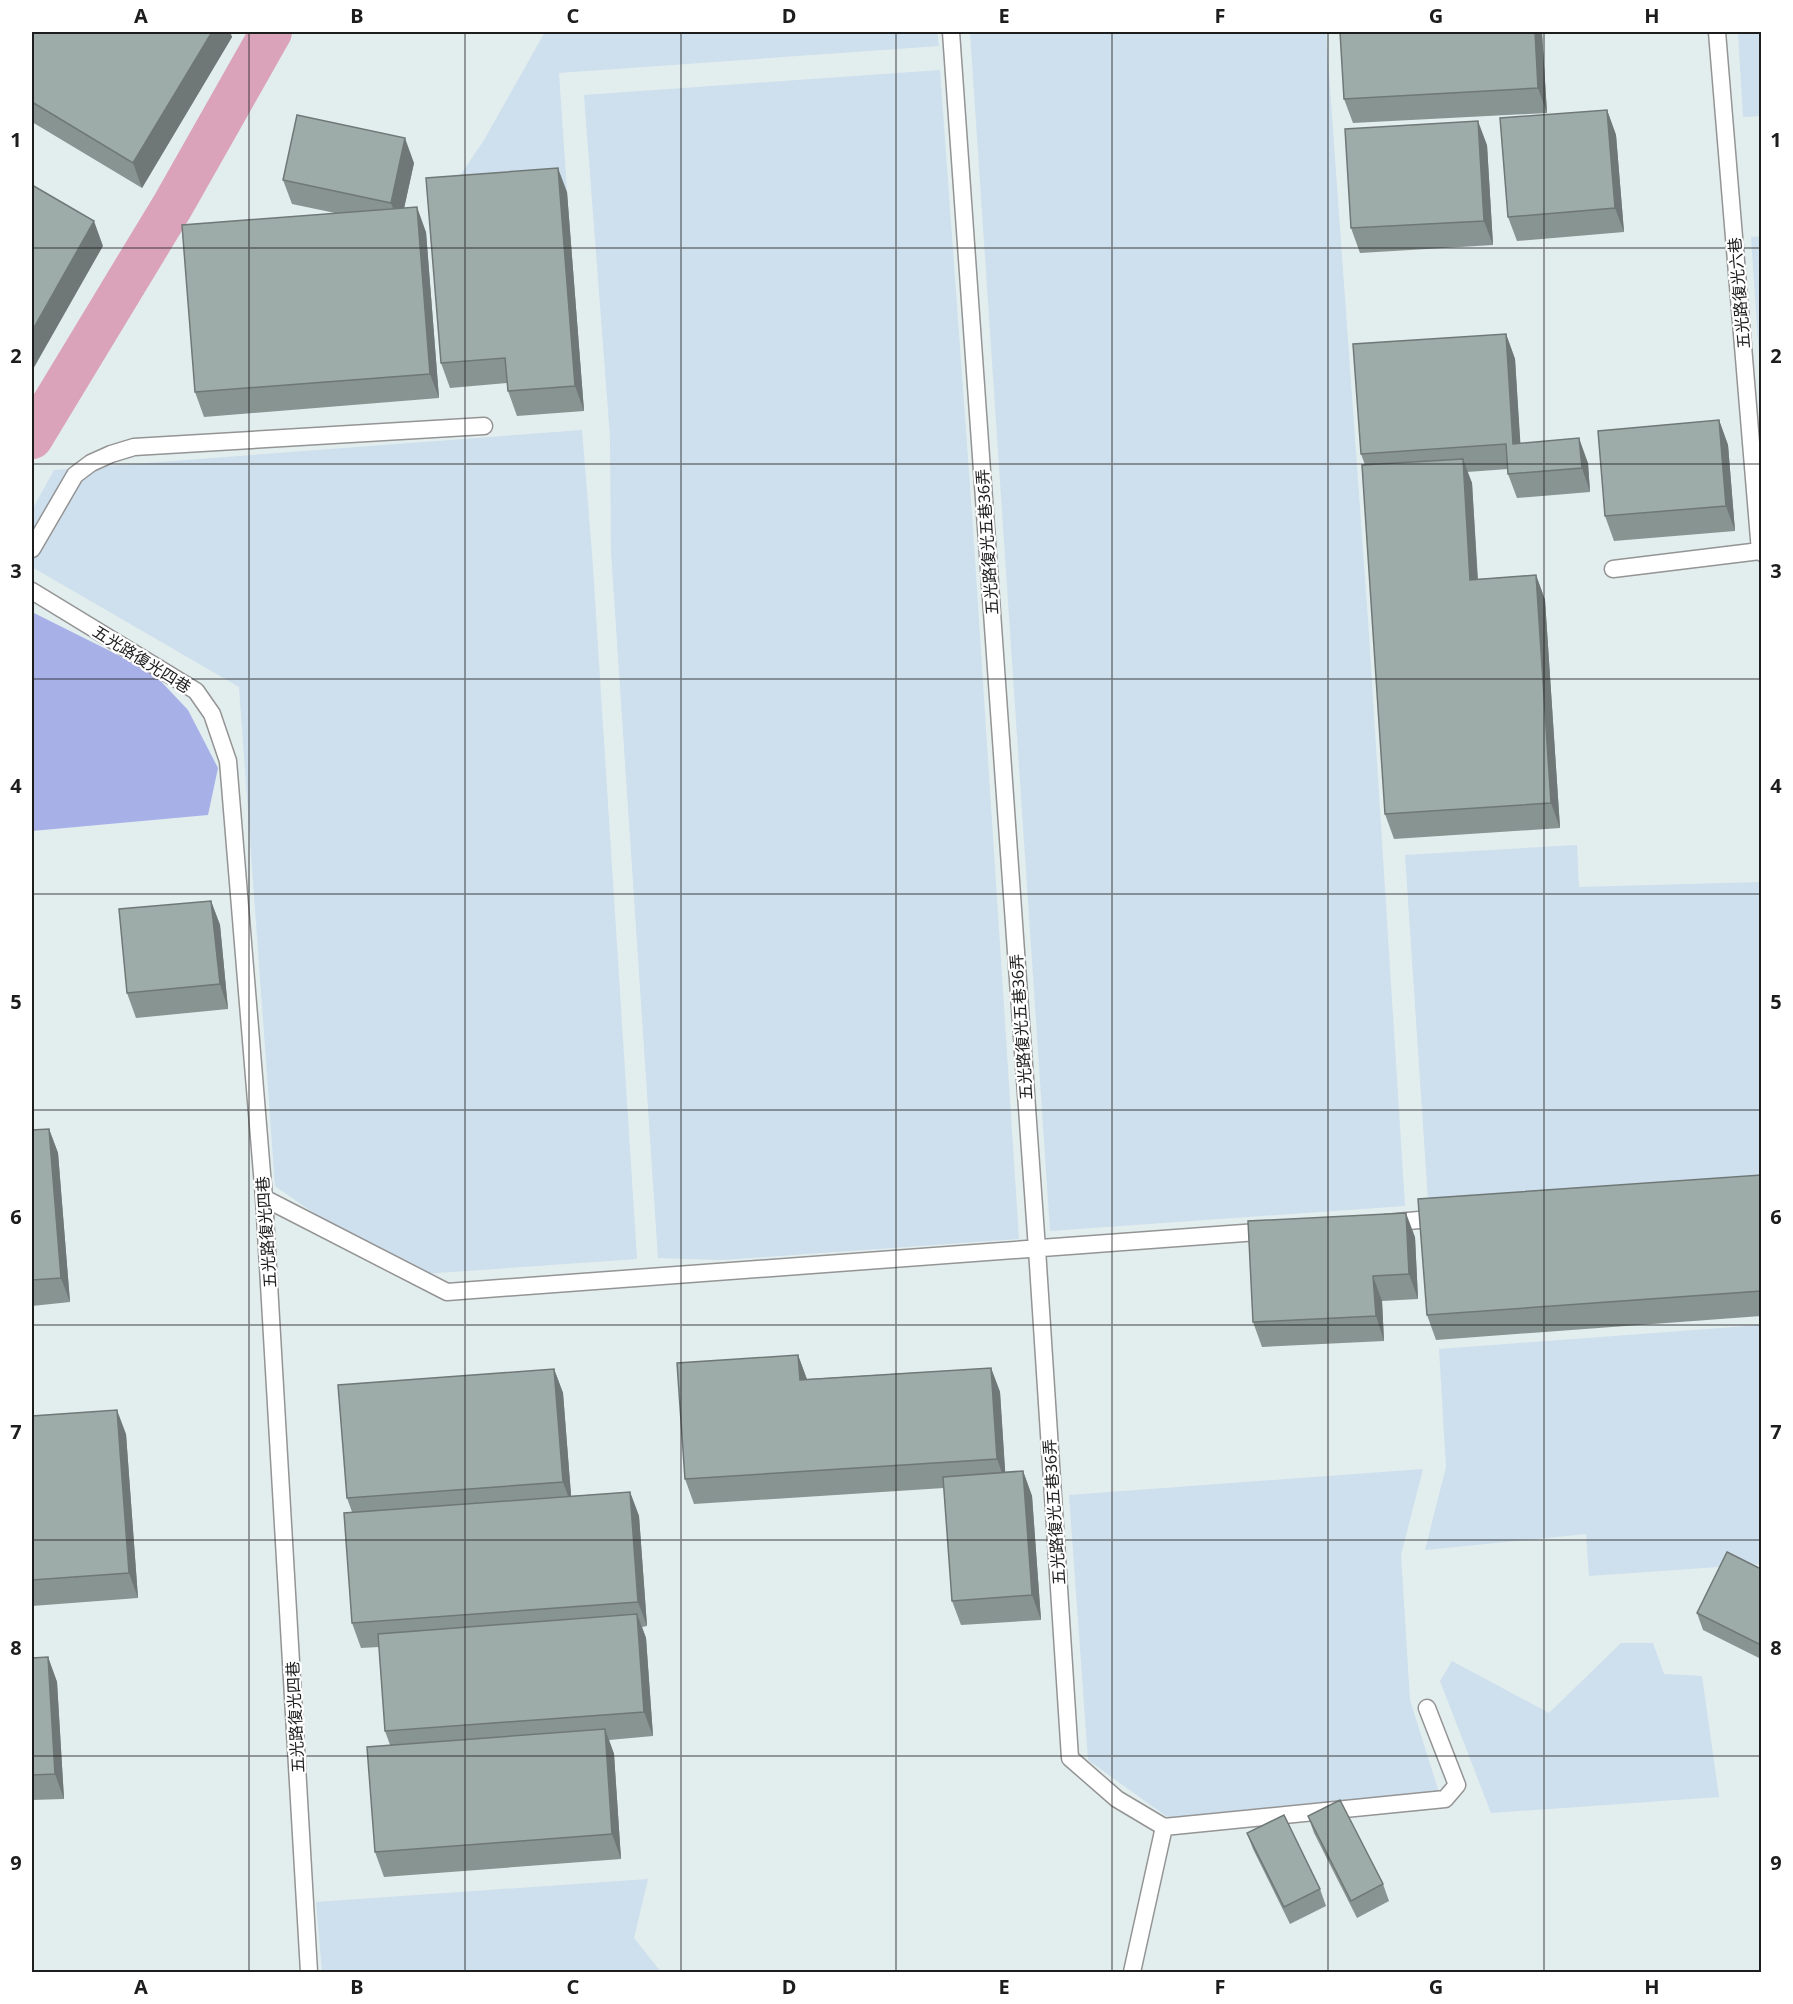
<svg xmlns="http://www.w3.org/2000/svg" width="1793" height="2004" viewBox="0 0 1793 2004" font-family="'Noto Sans','Noto Sans TC',sans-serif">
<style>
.farmland{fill:#cedfed}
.grass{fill:#a8b0e8}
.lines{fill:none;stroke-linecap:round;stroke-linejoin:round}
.canal{stroke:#dba3ba;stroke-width:42}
.service-casing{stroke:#949494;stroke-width:19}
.service{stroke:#fff;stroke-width:16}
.wall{fill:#889491}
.shaded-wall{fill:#6f7876}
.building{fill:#9eaca9;stroke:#6f7876;stroke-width:1.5}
.grid{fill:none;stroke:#1d1d1d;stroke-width:1.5;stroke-opacity:0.55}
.labels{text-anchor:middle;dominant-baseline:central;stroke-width:4.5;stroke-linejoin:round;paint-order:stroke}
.street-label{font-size:16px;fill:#1d1d1d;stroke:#fff}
.neatline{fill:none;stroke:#1d1d1d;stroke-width:2}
.grid-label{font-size:20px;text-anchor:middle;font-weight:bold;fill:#1d1d1d}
</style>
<rect width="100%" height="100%" fill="#e2edee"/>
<path class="farmland" d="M545,32h392l2,14 -380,27 8,119 -132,10 16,-13 33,-49z
M970,32h356l42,588 37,586 -355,25z
M1738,32h23v84l-18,1z
M940,70l33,458 46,711 -297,21 -64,-2 -47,-706 -1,-115 -26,-342z
M1761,236h1l-1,150 -10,-149z
M582,430l10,123 45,706 -214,15 -66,-31 -82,-57 -36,-499 -207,-120v-57l22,-40z
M1577,845l2,42 182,-5v295l-333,23 -23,-345z
M1761,1325v239l-172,12 -3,-42 -161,16 21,-83 -7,-118z
M1423,1469l-22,86 9,145 31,99 -257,30 -96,-69 -19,-265z
M1621,1643h32l11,31 38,2 17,121 -228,16 -51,-132 12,-20 97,52z
M648,1879l-14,59 27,34h-339l-6,-70z"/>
<path class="grass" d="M32,612l120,60 36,38 30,58 -10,47 -176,16z"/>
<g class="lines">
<path class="canal" d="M32,438l141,-233 98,-173"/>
<g class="service-casing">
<path id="service" d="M951,32l86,1217 33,509 47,41 47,28 -32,145
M1717,32l43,519 2,2
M32,549l43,-74 16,-12 20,-9 23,-7 350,-21
M1613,569l147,-18
M32,591l164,100 16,23 16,47 36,437 45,774
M264,1198l183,94 824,-61
M1386,1223l55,-5
M1164,1827l281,-28 12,-14 -30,-77"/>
</g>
<use href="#service" class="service"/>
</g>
<path class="wall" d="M32,32h198l2,5 -90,151 -110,-66z
M1340,32h202l5,81 -194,10 -9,-24z
M1607,110l9,25 8,97 -107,9 -9,-24z
M1487,145l6,100 -133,8 -9,-25z
M414,163l-10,45 22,24 13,166 -235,19 -9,-25 140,-179 -43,-9 -9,-24z
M567,192l17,219 -67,5 -9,-25 -1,-8 -57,5 -9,-25z
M1506,334l9,25 5,84 68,20 2,29 -73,6 -9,-24v-5l-41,3 5,11 6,96 58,-4 9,25 15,228 -166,11 -9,-25 -20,-349 -4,-11z
M1719,420l9,25 7,86 -121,10 -9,-25z
M211,901l9,24 8,84 -92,9 -9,-25z
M49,1129l9,24 12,149 -38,4v-176z
M1761,1175v141l-325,24 -9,-25z
M1415,1237l3,62 -36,2 2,40 -122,6 -9,-25z
M798,1355l9,24 184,-11 9,24 5,80 18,-1 9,25 9,124 -80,5 -9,-24 -8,-113 -250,16 -9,-25z
M554,1369l9,24 8,103 59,-4 9,24 8,110 -5,1 4,11 7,98 -44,4 5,14 7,105 -237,18 -9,-25 15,-107 -5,-14 -6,-84 -18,1 -9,-25v-111l-5,-14z
M32,1416l94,18 12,164 -106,8z
M1761,1569v90l-58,-29 -6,-17z
M48,1657l9,25 7,117 -32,1v-142z
M1308,1816l75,68 6,17 -32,17 -43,-85z
M1247,1833l73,56 6,17 -36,18 -37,-75z"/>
<path class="shaded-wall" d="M212,32h18l2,5 -90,151 -9,-25z
M1535,32h7l5,81 -9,-25z
M1607,110l9,25 8,97 -9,-24z
M1478,121l9,24 6,100 -9,-24z
M405,138l9,25 -14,64 -9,-24z
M558,168l9,24 17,219 -9,-25z
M417,207l9,25 13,166 -9,-24z
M94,221l9,25 -71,125v-40z
M1506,334l9,25 7,109 -9,-24z
M1719,420l9,25 7,86 -9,-25z
M1579,438l9,25 2,29 -8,-24z
M1463,459l9,24 7,121 -9,-24z
M1536,575l9,25 15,228 -9,-25z
M211,901l9,24 8,84 -8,-25z
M49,1129l9,24 12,149 -9,-24z
M1406,1213l9,24 3,62 -9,-25z
M1373,1276l9,25 2,40 -8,-25z
M798,1355l9,25h-7z
M991,1368l9,24 6,92 -9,-25z
M554,1369l9,24 9,114 -9,-25z
M117,1410l9,24 12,164 -9,-25z
M1023,1471l9,25 9,124 -9,-25z
M630,1492l9,24 8,110 -9,-24z
M637,1614l9,24 7,98 -9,-24z
M48,1657l9,25 7,117 -9,-25z
M605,1729l9,25 7,105 -9,-25z"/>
<path class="building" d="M32,32h180l-79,131 -101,-61z
M1340,32h195l3,56 -194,11z
M1607,110l8,98 -107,9 -8,-99z
M297,115l108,23 -14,65 -108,-23z
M1478,121l6,100 -133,7 -6,-99z
M558,168l17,218 -67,5 -3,-33 -64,5 -15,-185z
M32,185l62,36 -62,110z
M417,207l13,167 -235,18 -13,-167z
M1506,334l7,110 66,-6 3,30 -74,6 -2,-30 -145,10 -8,-110z
M1719,420l7,86 -121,10 -7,-85z
M1463,459l7,121 66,-5 15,228 -166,11 -23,-349z
M211,901l9,83 -93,9 -8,-84z
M49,1129l12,149 -29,2v-150z
M1761,1175v116l-334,24 -9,-116z
M1406,1213l3,61 -36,2 3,40 -123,6 -5,-101z
M798,1355l2,25 191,-12 6,91 -312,20 -8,-116z
M554,1369l9,113 -216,16 -9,-113z
M117,1410l12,163 -97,7v-164z
M1023,1471l9,124 -80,6 -9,-124z
M630,1492l8,110 -286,21 -8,-110z
M1727,1552l34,17v76l-64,-32z
M637,1614l7,98 -259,19 -7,-97z
M48,1657l7,117 -23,1v-117z
M605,1729l7,105 -237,18 -8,-105z
M1340,1800l43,84 -32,17 -43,-85z
M1284,1815l36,74 -36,18 -37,-74z"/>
<path class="grid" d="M249,32v1940M465,32v1940M681,32v1940M896,32v1940M1112,32v1940M1328,32v1940M1544,32v1940M32,248h1730M32,464h1730M32,679h1730M32,894h1730M32,1110h1730M32,1325h1730M32,1540h1730M32,1756h1730"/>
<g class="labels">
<g class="street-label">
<text transform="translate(1739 293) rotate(-95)">五光路復光六巷</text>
<text transform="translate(987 542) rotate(-94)">五光路復光五巷36弄</text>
<text transform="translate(142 659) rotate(32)">五光路復光四巷</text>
<text transform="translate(1021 1027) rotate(-94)">五光路復光五巷36弄</text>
<text transform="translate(266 1232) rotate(-94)">五光路復光四巷</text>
<text transform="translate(1054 1512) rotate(-94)">五光路復光五巷36弄</text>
<text transform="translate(295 1717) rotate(-93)">五光路復光四巷</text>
</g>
</g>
<rect width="1793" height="2004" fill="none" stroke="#ffffff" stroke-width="66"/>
<rect x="33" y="33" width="1727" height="1938" class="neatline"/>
<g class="grid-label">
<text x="141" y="23">A</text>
<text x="357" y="23">B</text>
<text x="573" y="23">C</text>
<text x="789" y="23">D</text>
<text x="1004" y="23">E</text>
<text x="1220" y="23">F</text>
<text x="1436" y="23">G</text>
<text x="1652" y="23">H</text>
<text x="16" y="147">1</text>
<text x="1776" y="147">1</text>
<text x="16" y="363">2</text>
<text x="1776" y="363">2</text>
<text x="16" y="578">3</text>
<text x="1776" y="578">3</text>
<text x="16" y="793">4</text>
<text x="1776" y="793">4</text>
<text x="16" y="1009">5</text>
<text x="1776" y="1009">5</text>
<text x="16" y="1224">6</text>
<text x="1776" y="1224">6</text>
<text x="16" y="1439">7</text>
<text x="1776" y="1439">7</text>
<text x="16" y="1655">8</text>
<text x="1776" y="1655">8</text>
<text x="16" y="1870">9</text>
<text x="1776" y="1870">9</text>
<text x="141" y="1994">A</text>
<text x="357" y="1994">B</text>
<text x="573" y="1994">C</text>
<text x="789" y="1994">D</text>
<text x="1004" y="1994">E</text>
<text x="1220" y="1994">F</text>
<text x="1436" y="1994">G</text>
<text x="1652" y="1994">H</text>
</g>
</svg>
